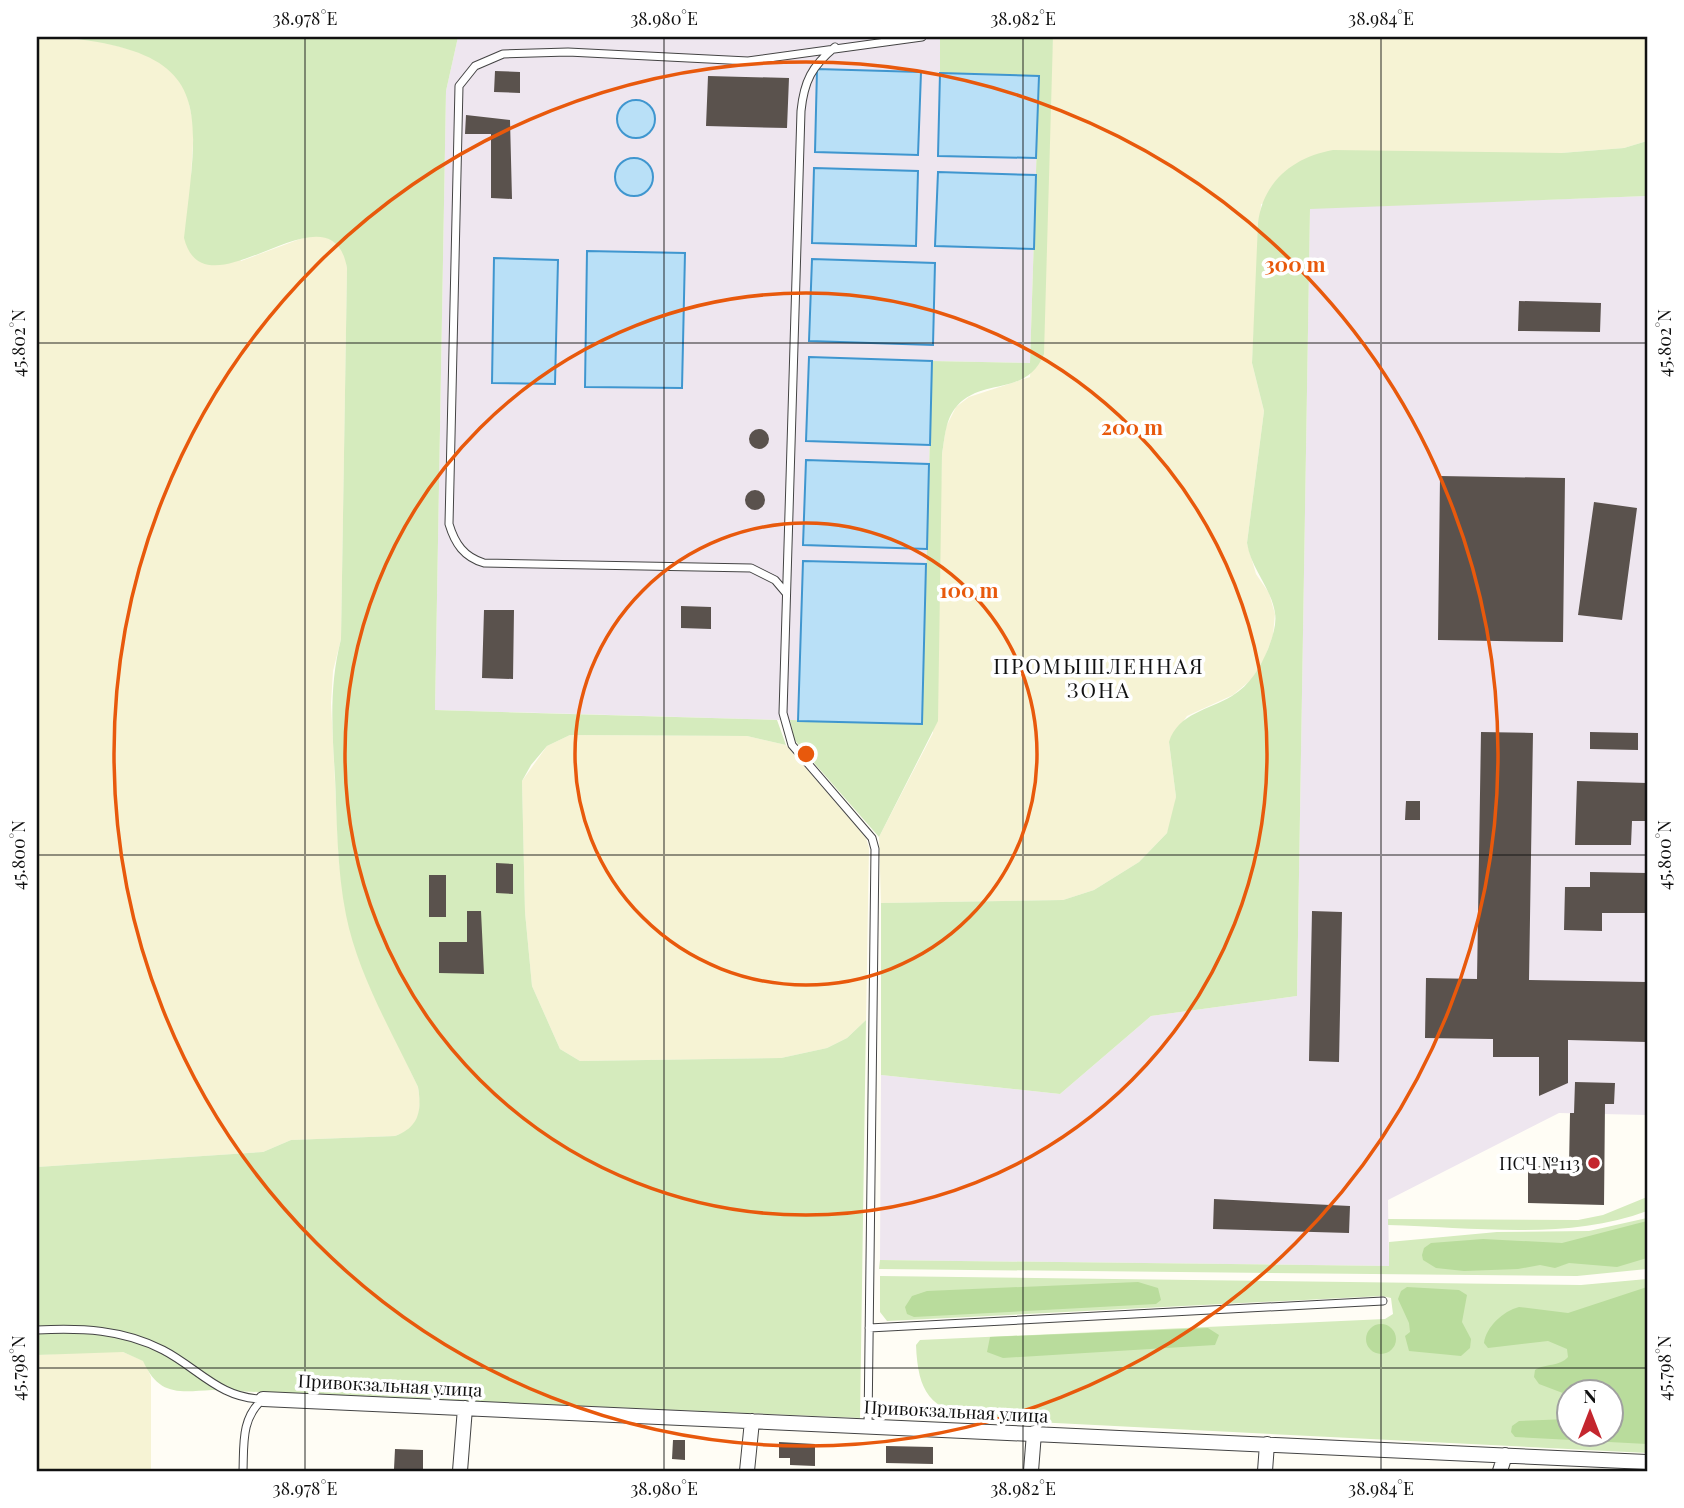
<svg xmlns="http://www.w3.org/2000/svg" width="1684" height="1508" viewBox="0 0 1684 1508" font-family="'Playfair Display',serif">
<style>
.industrial{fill:#eee6ef}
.farmland{fill:#f6f3d4}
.green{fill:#d5ebbd;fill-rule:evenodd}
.forest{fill:#b9dc9c}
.water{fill:#b9e0f7;stroke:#3f96cf;stroke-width:2}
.building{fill:#5a524d}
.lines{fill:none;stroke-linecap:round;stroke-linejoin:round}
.service-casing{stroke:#444;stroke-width:9}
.minor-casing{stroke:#444;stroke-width:16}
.service{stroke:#fff;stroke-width:7}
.minor{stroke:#fff;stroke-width:14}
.ticks{fill:none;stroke:#111;stroke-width:2;stroke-opacity:0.45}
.ring{fill:none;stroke:#e8590c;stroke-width:3.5}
.poi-dot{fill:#c4262e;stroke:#fff;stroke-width:2.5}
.labels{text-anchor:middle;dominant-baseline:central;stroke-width:7;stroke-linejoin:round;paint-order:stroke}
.poi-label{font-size:18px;fill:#111;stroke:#fff;text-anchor:end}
.street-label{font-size:18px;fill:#111;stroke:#fff}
.quarter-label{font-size:21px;letter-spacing:2px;fill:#111;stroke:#fff}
.centre{fill:#e8590c;stroke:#fff;stroke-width:3.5}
.ring-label{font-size:21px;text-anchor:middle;font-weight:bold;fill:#e8590c;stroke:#fff;stroke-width:7;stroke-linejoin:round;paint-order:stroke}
.neatline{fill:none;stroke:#111;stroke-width:2.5}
.ticks-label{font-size:18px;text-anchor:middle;fill:#111}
</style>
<rect width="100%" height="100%" fill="#fffdf5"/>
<path class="industrial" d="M458,37h482l1,36 98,3 -9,287 -98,-2 -10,363 -487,-14 11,-619z
M1647,196v919l-88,-2 -171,87 1,66 -509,-6 1,-185 179,19 91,-78 146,-20 13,-788z"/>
<path class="farmland" d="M37,37l62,4 48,13 23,15 16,20 8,38 -3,49 50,85 67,-25h14l13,5 10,12 2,15 -6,371 -8,32 -2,32 8,159 8,54 18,58 53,113 2,15 -2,18 -8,10 -15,6 -104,4 -28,12 -226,15z
M1053,37h594v104l-23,7 -63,5 -300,51 -9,159 12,48 -17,132 9,31 13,19 6,21 -2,21 -8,22 -13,22 -19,16 -46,21 -18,26 7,55 -2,19 -7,17 -28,29 -45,28 -31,10 -182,3 -2,-66 54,-104 9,-279 4,-27 10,-20 13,-10 61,-20z
M570,735l177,1 39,9 80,93 3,10 -3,172 -19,18 -20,10 -46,10 -201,3 -20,-12 -28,-63 -7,-74 -3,-131 25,-35z
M91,1352h32l21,9 7,16v94h-114v-116z"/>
<path class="green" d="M59,37h399l-12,54 -11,619 342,10 9,25 -39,-9 -177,-1 -23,11 -16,19 -9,16 3,131 7,74 28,63 20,12 201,-3 46,-10 20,-10 19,-18 -6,398 -648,-28c-34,2 -53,6 -69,-29l-20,-9 -86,3v-188l226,-15 28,-12 104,-4c24,-9 27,-25 23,-49 -26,-55 -60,-112 -72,-172 -9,-46 -9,-92 -11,-138 -3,-48 -6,-91 6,-138l6,-371c-16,-91 -142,54 -163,-30 15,-132 31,-186 -125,-201z
M940,37h113l-9,317c-17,43 -61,23 -87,52 -12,13 -12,32 -15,48l-4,267 -59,116 -78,-89 -7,-9 -4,-19 132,4 10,-363 98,2 9,-287 -99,-3z
M1647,141v55l-337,13 -13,787 -146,20 -91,78 -179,-19v-172l182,-3 31,-10 45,-28 28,-29 9,-36 -7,-55c9,-29 40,-32 63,-46 18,-11 28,-28 36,-47 4,-11 9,-24 7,-36 -4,-26 -24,-44 -28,-70l17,-132 -12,-48 6,-140c5,-42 36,-66 75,-73l228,3 63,-5z
M1647,1197v14c-80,30 -175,16 -259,14v-6l190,1 25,-5z
M1647,1218v51l-70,7 -698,-7 1,-9 509,6v-24l108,-10 92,-1z
M880,1276l701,9 66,-6v174l-671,-34c-46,-10 -58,-26 -60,-74l4,-5 465,-21 8,-5 -2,-16 -9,-2 -495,25 -7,-9zM1568,1392h42v42h-42z"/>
<path class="forest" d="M1647,1221v37l-30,9 -48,-4 -14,5 -15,-3 -22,4 -54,2 -28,-3 -13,-8 -1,-5 2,-7 7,-5 52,-4 79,4z
M1138,1282l20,6 3,12 -5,4 -242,13 -7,-3 -2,-7 7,-11 15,-5z
M1407,1287l52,3 8,5 -5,27 9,17 -1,9 -9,8 -52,-5 -4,-15 5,-4 -1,-9 -11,-24 3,-8z
M1647,1287v157l-132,-7 -4,-5 1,-6 7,-5 49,-2v15h42v-42h-42v3l-29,-11 -5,-7 1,-7c11,-7 24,-3 33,-13l-1,-8 -19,-8 -60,7 -4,-5c2,-16 19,-32 35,-36l49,6z
M1366 1339a15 15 0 1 1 30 0a15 15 0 1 1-30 0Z
M1208,1328l11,7 -4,10 -212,13 -16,-6 3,-15z"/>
<path class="water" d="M817,69l104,3 -3,83 -103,-3z
M940,73l99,3 -3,82 -98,-2z
M617 119a19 19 0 1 1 38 0a19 19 0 1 1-38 0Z
M615 177a19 19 0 1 1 38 0a19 19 0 1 1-38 0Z
M814,168l104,3 -2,75 -104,-3z
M938,172l98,3 -2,74 -99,-3z
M587,251l98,2 -3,135 -97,-1z
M494,258l64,2 -3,124 -63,-1z
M812,259l123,4 -2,82 -124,-4z
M809,357l123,4 -2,84 -124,-4z
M806,460l123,4 -2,85 -124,-4z
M803,561l123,3 -4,160 -124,-3z"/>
<path class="building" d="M495,71l25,1v21l-26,-1z
M708,76l81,2 -2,50 -81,-2z
M466,115l44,5 2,79 -21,-1v-64h-26z
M1519,301l82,2 -1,29 -82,-1z
M749 439a10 10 0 1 1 20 0a10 10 0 1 1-20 0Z
M1440,476l125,2 -2,164 -125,-2z
M745 500a10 10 0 1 1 20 0a10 10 0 1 1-20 0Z
M1594,502l43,6 -15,112 -44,-5z
M681,606l30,1v22l-30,-1z
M484,610h30l-1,69 -31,-1z
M1481,732l52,1 -4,247 118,2v60l-79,-2v43l-29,13v-39h-46v-18l-68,-1 1,-60 51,1z
M1590,732l48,1v17l-48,-1z
M1577,781l70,2v38h-15l-1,24h-56z
M1406,801h14v19h-15z
M496,863l17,1v30l-17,-1z
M1590,872l57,1v40h-45v18l-38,-1 1,-43h25z
M429,875h17v42h-17z
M467,911h14l3,63 -45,-1v-31h28z
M1312,911l30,1 -3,150 -30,-1z
M1575,1082l40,1 -1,21h-9l-1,101 -76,-2v-37l41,1 1,-54h4z
M1214,1199l136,7 -1,27 -136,-4z
M673,1440h12v20l-13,-1z
M779,1442l36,2v22l-25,-1v-7h-11z
M886,1446l47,1v17l-47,-1z
M395,1449l28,1v20l-29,-1z"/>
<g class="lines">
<g class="service-casing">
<path id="service" d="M835,47c-23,19 -31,34 -34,64l-18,602 9,32 80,93 3,11 -7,577
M786,593l-11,-13 -24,-12 -267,-5c-20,-6 -29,-19 -35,-39l10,-438 16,-20 28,-12 65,-2 180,9 174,-24
M869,1328l514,-27
M37,1330c45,-2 85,-1 126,20 35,18 57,49 100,49
M243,1471c1,-27 -2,-53 20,-72"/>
</g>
<g class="minor-casing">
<path id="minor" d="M263,1399l1384,63
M460,1471l5,-63
M747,1471l5,-50
M1031,1471l3,-38
M1265,1471l2,-27
M1500,1471l5,-16"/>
</g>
<use href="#service" class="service"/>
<use href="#minor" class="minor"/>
</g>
<path class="ticks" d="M305,37v1434M664,37v1434M1023,37v1434M1381,37v1434M37,343h1610M37,855h1610M37,1368h1610"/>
<g class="ring">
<circle cx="806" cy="754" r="231"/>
<circle cx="806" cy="754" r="461"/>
<circle cx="806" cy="754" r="692"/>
</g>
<circle class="poi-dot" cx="1594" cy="1163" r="7"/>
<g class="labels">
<g class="poi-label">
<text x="1580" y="1163">ПСЧ №113</text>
</g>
<g class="street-label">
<text transform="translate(390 1385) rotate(3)">Привокзальная улица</text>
<text transform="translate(956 1411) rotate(3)">Привокзальная улица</text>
</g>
<g class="quarter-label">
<text x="1099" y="665">ПРОМЫШЛЕННАЯ<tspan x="1099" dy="24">ЗОНА</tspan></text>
</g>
</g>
<circle cx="806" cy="754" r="10" class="centre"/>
<g class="ring-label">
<text x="1295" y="272">300 m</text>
<text x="1132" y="435">200 m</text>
<text x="969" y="598">100 m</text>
</g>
<rect width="1684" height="1508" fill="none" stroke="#ffffff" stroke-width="77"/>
<g transform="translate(1590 1413)"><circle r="33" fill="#ffffff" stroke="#a0a0a0" stroke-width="2"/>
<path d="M0-5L12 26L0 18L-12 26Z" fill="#c4262e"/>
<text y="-10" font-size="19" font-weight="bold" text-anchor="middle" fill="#111111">N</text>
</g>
<rect x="38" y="38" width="1608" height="1432" class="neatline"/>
<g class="ticks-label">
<text x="305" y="25">38.978°E</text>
<text x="664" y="25">38.980°E</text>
<text x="1023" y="25">38.982°E</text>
<text x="1381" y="25">38.984°E</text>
<text transform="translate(19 343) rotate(-90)" y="6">45.802°N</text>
<text transform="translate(1665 343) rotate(-90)" y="6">45.802°N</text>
<text transform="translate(19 855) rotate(-90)" y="6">45.800°N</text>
<text transform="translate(1665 855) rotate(-90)" y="6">45.800°N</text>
<text transform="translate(19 1368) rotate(-90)" y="6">45.798°N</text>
<text transform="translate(1665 1368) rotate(-90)" y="6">45.798°N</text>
<text x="305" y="1495">38.978°E</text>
<text x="664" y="1495">38.980°E</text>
<text x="1023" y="1495">38.982°E</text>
<text x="1381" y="1495">38.984°E</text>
</g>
</svg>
